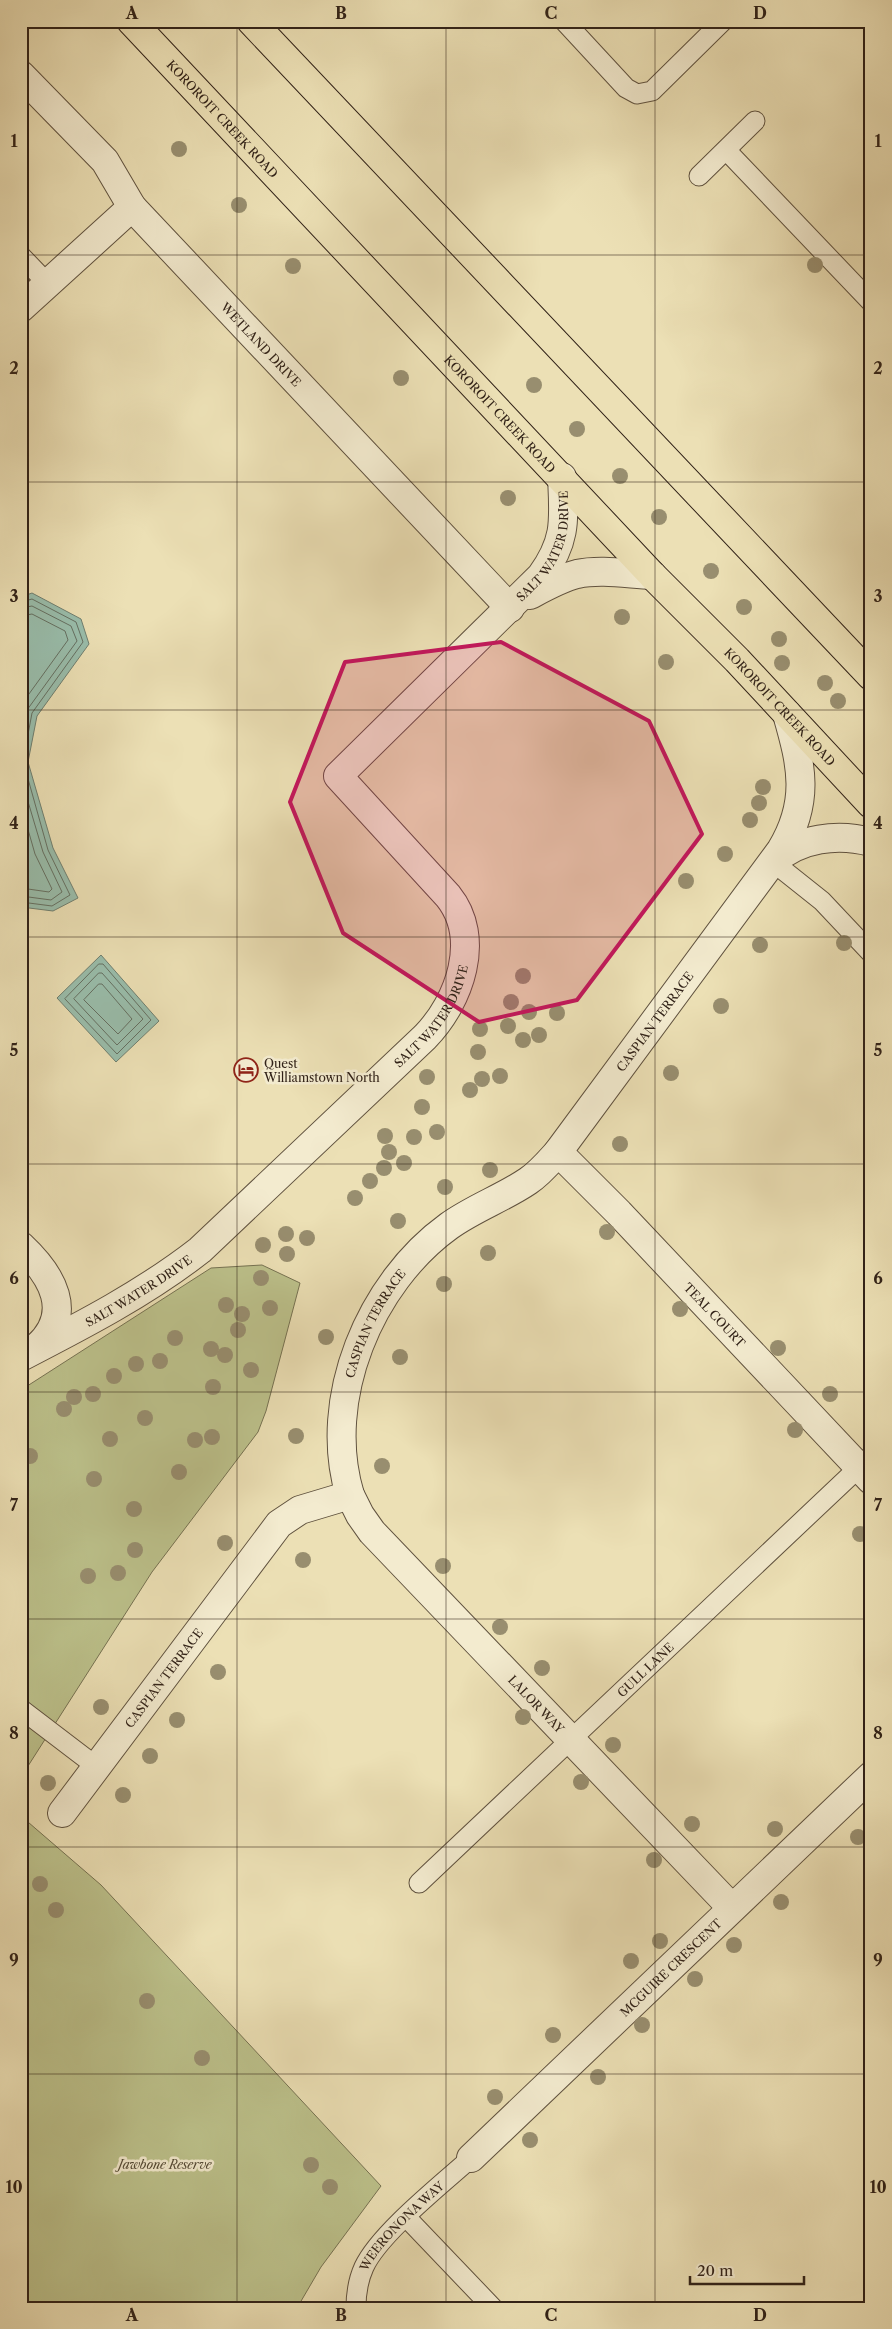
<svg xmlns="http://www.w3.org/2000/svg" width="892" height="2329" viewBox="0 0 892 2329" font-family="'Libre Caslon Text',serif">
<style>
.green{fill:#bcc18b;stroke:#767252}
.water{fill:#99bdab;stroke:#6f7f70}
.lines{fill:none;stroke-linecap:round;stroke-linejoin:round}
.shore{stroke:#657062;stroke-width:1}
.service-casing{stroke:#60523f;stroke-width:21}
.minor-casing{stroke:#60523f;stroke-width:30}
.primary-casing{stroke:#312218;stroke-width:30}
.service{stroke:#f3ebcf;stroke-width:19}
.minor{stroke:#f3ebcf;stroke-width:28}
.primary{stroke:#ece0b5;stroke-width:28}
.tree{fill:#988e6f}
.marked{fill:#c2185b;fill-opacity:0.2;stroke:#c2185b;stroke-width:4;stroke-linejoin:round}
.grid{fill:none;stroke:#312218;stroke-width:1;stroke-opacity:0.55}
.labels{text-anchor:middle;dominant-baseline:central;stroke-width:5;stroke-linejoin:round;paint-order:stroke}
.street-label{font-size:12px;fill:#312218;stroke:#f3ebcf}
.poi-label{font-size:12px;fill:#312218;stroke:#f3ebcf;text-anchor:start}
.park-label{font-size:12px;font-style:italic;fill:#544a35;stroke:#f3ebcf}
.neatline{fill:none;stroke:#312218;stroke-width:2}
.grid-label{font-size:16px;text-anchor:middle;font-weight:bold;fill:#312218}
</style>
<rect width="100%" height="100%" fill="#ece0b5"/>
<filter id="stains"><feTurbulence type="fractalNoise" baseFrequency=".004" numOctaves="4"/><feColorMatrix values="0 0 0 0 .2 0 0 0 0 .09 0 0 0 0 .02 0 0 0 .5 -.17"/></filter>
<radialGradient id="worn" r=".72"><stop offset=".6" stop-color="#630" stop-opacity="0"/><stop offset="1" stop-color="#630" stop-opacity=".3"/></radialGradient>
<path class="green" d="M262,1265l38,18 -34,128 -8,21 -106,140 -131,205v-387l190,-122z
M21,1273c10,15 9,31 0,46z
M21,1816l80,69 280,301 -60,81 -24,41h-276z"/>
<path class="water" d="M32,593l49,26 8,25 -52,72 -9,46 25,86 25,50 -25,13 -32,-4v-310z
M101,955l58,66 -43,41 -59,-64z"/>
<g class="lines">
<path class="shore" d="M21,602l11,-3 44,23 7,20 -51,71 -9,48 25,89 22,45 -18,11 -31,-4
M21,608l11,-2 39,20 6,15 -50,69 -6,27
M21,616l11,-2 33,17 3,9 -47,65
M21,778l22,74 19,40 -11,8 -30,-4
M21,805l14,49 17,35 -3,3 -28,-4
M99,964h4l48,56 -34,34 -52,-55z
M99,973h3l41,46 -26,26 -43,-46z
M99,984h3l30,35 -14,15 -34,-34z"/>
<g class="service-casing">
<g id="service">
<path d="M564,21l62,67 11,6 15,-3 71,-70"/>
<path d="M726,150l145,152"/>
<path d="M699,176l56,-55"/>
<path d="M21,256l27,28"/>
<path d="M773,862l49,39 49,52"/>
<path d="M21,1709l76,58"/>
<path id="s1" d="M419,1883l452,-427"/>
<path d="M406,2217l87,91"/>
<path id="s2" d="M356,2308c0,-15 2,-28 8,-41 15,-33 78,-83 107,-109"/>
</g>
</g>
<g class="minor-casing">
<g id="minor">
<path id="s3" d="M21,75l84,86 27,46 378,401"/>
<path d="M21,308l111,-101"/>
<path d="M530,595c15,-8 31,-17 47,-21 24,-5 51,0 75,1"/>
<path d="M774,861c26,-23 63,-28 97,-19"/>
<path id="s4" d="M558,1152l61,61 252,267"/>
<path d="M21,1246c31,29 54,67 16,101"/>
<path id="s5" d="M21,1357c62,-32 124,-64 179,-107l225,-213c35,-36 57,-99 23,-141l-110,-120 203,-200c26,-36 23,-56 21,-99"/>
<path id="s6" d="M350,1495l10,20 12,17 360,376"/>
<path id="s7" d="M62,1813l217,-289 21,-14 50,-15c-29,-96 20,-212 99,-269 25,-18 54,-28 79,-45 12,-8 21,-19 30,-29l223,-302c29,-48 21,-84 6,-136"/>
<path id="s8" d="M471,2158l400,-382"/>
</g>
</g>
<g class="primary-casing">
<g id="primary">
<path id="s9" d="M131,21l521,554 85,85 134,144"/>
<path d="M251,21l620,655"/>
</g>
</g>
<use href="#service" class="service"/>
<use href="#minor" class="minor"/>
<use href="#primary" class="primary"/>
</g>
<g class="tree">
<circle cx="179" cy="149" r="8"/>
<circle cx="239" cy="205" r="8"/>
<circle cx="815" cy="265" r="8"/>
<circle cx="293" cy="266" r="8"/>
<circle cx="401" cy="378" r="8"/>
<circle cx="534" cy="385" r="8"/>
<circle cx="577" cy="429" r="8"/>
<circle cx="620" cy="476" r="8"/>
<circle cx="508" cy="498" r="8"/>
<circle cx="659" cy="517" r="8"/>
<circle cx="711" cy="571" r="8"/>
<circle cx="744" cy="607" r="8"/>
<circle cx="622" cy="617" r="8"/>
<circle cx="779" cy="639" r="8"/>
<circle cx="666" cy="662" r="8"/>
<circle cx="782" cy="663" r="8"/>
<circle cx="825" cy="683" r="8"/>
<circle cx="838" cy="701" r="8"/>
<circle cx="763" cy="787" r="8"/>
<circle cx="759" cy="803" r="8"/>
<circle cx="750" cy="820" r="8"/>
<circle cx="725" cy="854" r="8"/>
<circle cx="686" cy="881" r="8"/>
<circle cx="844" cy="943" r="8"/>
<circle cx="760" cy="945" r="8"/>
<circle cx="523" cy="976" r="8"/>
<circle cx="511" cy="1002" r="8"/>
<circle cx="721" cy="1006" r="8"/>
<circle cx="529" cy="1012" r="8"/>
<circle cx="557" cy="1013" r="8"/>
<circle cx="508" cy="1026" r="8"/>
<circle cx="480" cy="1029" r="8"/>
<circle cx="539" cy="1035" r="8"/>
<circle cx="523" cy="1040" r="8"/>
<circle cx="478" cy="1052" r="8"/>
<circle cx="671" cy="1073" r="8"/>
<circle cx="500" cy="1076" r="8"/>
<circle cx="427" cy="1077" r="8"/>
<circle cx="482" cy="1079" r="8"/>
<circle cx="470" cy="1090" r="8"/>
<circle cx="422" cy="1107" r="8"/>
<circle cx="437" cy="1132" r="8"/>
<circle cx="385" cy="1136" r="8"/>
<circle cx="414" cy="1137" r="8"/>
<circle cx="620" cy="1144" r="8"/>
<circle cx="389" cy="1152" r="8"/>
<circle cx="404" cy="1163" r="8"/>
<circle cx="384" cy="1168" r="8"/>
<circle cx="490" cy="1170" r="8"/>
<circle cx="370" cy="1181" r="8"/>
<circle cx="445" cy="1187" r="8"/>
<circle cx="355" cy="1198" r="8"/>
<circle cx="398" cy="1221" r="8"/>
<circle cx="607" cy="1232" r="8"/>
<circle cx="286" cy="1234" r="8"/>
<circle cx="307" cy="1238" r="8"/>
<circle cx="263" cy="1245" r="8"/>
<circle cx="488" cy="1253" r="8"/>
<circle cx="287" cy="1254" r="8"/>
<circle cx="261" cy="1278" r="8"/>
<circle cx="444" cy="1284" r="8"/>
<circle cx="226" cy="1305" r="8"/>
<circle cx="270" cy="1308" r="8"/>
<circle cx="680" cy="1309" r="8"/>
<circle cx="242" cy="1314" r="8"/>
<circle cx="238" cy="1330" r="8"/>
<circle cx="326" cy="1337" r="8"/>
<circle cx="175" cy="1338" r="8"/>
<circle cx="778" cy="1348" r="8"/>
<circle cx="211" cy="1349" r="8"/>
<circle cx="225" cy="1355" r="8"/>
<circle cx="400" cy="1357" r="8"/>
<circle cx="160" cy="1361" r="8"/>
<circle cx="136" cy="1364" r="8"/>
<circle cx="251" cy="1370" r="8"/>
<circle cx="114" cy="1376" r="8"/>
<circle cx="213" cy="1387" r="8"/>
<circle cx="93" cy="1394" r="8"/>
<circle cx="830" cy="1394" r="8"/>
<circle cx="74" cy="1397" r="8"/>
<circle cx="64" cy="1409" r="8"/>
<circle cx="145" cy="1418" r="8"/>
<circle cx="795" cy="1430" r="8"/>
<circle cx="296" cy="1436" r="8"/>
<circle cx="212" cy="1437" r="8"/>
<circle cx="110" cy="1439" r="8"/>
<circle cx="195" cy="1440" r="8"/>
<circle cx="30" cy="1456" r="8"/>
<circle cx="382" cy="1466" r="8"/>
<circle cx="179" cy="1472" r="8"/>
<circle cx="94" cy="1479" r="8"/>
<circle cx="134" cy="1509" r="8"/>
<circle cx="860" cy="1534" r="8"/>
<circle cx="225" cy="1543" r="8"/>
<circle cx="135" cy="1550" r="8"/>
<circle cx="303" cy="1560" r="8"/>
<circle cx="443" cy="1566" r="8"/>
<circle cx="118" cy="1573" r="8"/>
<circle cx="88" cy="1576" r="8"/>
<circle cx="500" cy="1627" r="8"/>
<circle cx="542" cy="1668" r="8"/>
<circle cx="218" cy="1672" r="8"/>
<circle cx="101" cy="1707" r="8"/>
<circle cx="523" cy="1717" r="8"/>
<circle cx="177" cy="1720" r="8"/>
<circle cx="613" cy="1745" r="8"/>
<circle cx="150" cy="1756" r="8"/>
<circle cx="581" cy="1782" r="8"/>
<circle cx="48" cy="1783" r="8"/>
<circle cx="123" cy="1795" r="8"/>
<circle cx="692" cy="1824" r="8"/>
<circle cx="775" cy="1829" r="8"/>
<circle cx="858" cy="1837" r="8"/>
<circle cx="654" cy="1860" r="8"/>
<circle cx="40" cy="1884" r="8"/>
<circle cx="781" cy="1902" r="8"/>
<circle cx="56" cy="1910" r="8"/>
<circle cx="660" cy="1941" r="8"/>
<circle cx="734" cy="1945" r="8"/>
<circle cx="631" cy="1961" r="8"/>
<circle cx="695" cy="1979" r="8"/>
<circle cx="147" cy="2001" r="8"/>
<circle cx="642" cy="2025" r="8"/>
<circle cx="553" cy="2035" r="8"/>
<circle cx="202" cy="2058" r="8"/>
<circle cx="598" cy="2077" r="8"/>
<circle cx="495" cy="2097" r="8"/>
<circle cx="530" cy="2140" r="8"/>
<circle cx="311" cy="2165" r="8"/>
<circle cx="330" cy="2187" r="8"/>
</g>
<path class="marked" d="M501,642l148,79 53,113 -125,166 -98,22 -136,-89 -53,-131 55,-140z"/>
<path class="grid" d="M237,21v2287M446,21v2287M655,21v2287M21,255h850M21,482h850M21,710h850M21,937h850M21,1164h850M21,1392h850M21,1619h850M21,1847h850M21,2074h850"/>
<defs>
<g id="hotel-ring" transform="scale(1.25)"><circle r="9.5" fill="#f3ebcf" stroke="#8f2418" stroke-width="1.5"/><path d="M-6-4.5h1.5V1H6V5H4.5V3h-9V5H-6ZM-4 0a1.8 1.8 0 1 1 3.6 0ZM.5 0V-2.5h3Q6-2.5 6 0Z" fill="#8f2418"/></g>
</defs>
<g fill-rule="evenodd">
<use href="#hotel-ring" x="246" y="1070"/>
</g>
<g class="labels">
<g class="street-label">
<text stroke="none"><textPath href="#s9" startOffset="134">KOROROIT CREEK ROAD</textPath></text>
<text stroke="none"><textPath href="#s3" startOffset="362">WETLAND DRIVE</textPath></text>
<text stroke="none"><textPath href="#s9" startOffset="539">KOROROIT CREEK ROAD</textPath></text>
<text stroke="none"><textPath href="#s5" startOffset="1151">SALT WATER DRIVE</textPath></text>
<text stroke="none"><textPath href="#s9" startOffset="944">KOROROIT CREEK ROAD</textPath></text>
<text stroke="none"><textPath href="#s5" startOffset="540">SALT WATER DRIVE</textPath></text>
<text stroke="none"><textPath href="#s7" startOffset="1038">CASPIAN TERRACE</textPath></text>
<text stroke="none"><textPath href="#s5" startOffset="135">SALT WATER DRIVE</textPath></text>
<text stroke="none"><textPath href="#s4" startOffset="226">TEAL COURT</textPath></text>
<text stroke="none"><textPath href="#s7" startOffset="618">CASPIAN TERRACE</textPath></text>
<text stroke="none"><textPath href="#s1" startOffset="311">GULL LANE</textPath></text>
<text stroke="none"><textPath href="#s7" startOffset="169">CASPIAN TERRACE</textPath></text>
<text stroke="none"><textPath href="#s6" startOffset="281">LALOR WAY</textPath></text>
<text stroke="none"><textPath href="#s8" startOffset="276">MCGUIRE CRESCENT</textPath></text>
<text stroke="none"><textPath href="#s2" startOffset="98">WEERONONA WAY</textPath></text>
</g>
<g class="poi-label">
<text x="264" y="1063">Quest<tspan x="264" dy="14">Williamstown North</tspan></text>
</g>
<g class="park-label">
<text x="165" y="2164">Jawbone Reserve</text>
</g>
</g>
<rect width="892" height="2329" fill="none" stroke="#ece0b5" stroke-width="55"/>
<path d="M690 2276v8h114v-8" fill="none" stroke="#312218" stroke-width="2.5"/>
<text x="697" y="2276" font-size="15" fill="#312218" stroke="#f3ebcf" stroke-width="4" paint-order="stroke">20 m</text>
<rect x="28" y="28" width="836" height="2274" class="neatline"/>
<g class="grid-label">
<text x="132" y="19">A</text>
<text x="341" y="19">B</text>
<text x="551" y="19">C</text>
<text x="760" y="19">D</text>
<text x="14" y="147">1</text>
<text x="878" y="147">1</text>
<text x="14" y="374">2</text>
<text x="878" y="374">2</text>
<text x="14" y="602">3</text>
<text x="878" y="602">3</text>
<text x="14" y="829">4</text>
<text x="878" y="829">4</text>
<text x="14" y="1056">5</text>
<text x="878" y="1056">5</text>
<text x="14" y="1284">6</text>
<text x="878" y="1284">6</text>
<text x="14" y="1511">7</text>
<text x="878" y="1511">7</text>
<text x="14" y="1739">8</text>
<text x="878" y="1739">8</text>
<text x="14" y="1966">9</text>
<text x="878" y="1966">9</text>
<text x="14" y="2193">10</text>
<text x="878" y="2193">10</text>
<text x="132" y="2321">A</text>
<text x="341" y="2321">B</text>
<text x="551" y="2321">C</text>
<text x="760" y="2321">D</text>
</g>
<rect width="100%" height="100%" filter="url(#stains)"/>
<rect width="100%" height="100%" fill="url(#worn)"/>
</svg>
